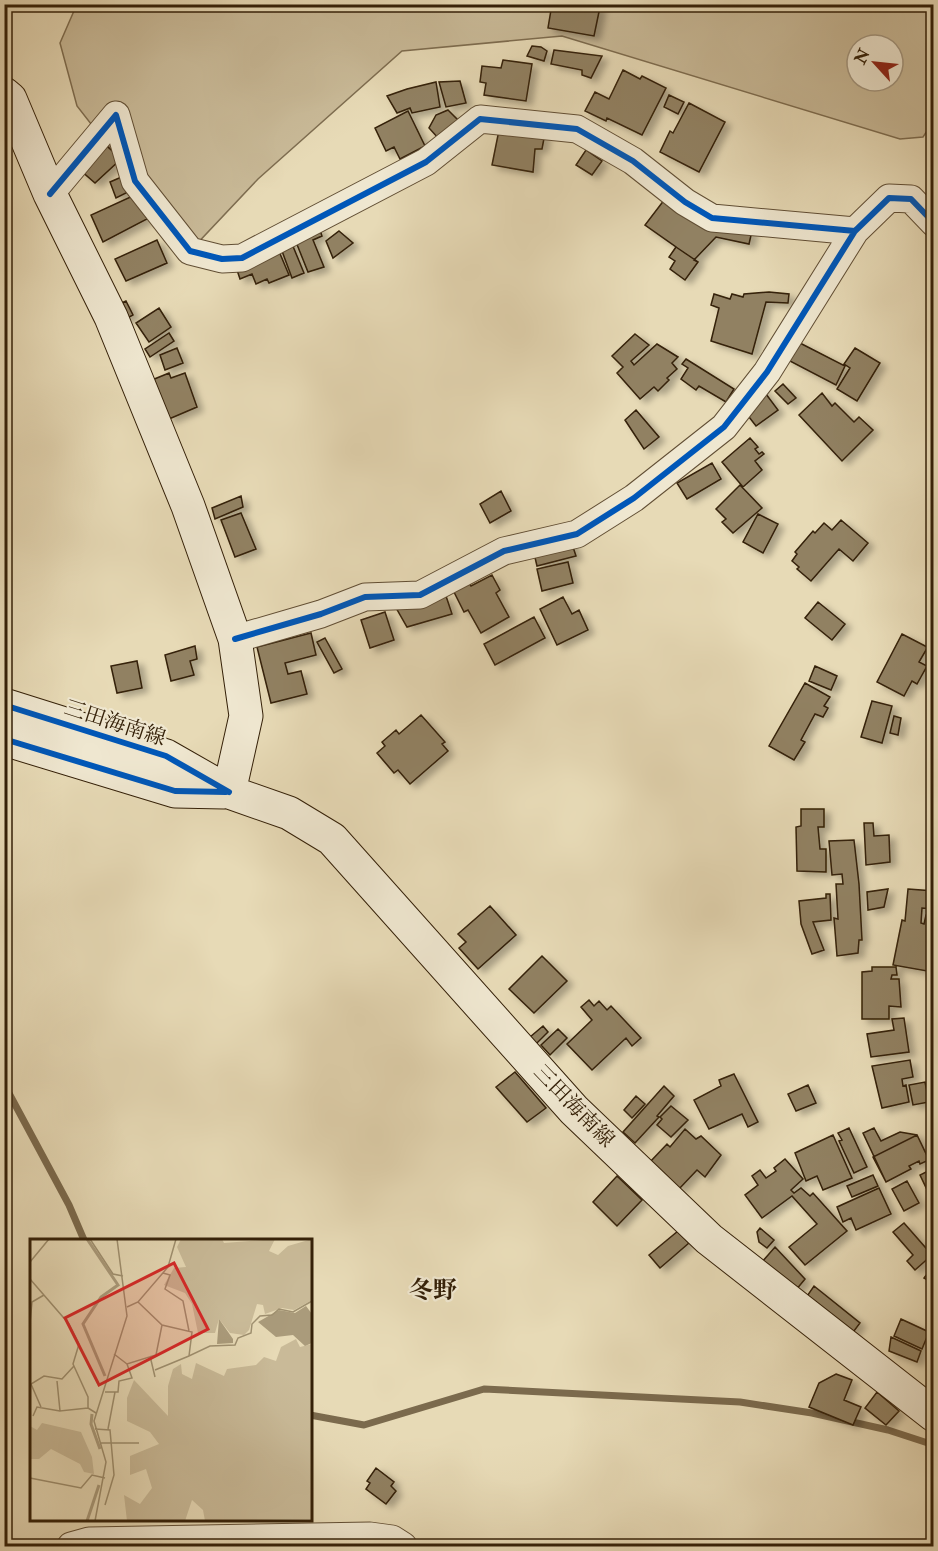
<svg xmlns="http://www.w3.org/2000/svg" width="938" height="1551" viewBox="0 0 938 1551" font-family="'IM FELL Double Pica','Noto Serif JP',serif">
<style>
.green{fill:#c9ba98;stroke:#7e6d50;stroke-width:1.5;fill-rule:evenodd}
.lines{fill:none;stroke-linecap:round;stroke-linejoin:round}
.stream{stroke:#7b6a4d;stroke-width:7}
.building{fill:#918162;stroke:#342008;stroke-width:1.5;filter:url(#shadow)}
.street-casing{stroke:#614e34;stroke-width:29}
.secondary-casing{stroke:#342008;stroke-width:35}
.street{stroke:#efe7d0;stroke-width:27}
.secondary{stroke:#efe7d0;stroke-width:33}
.cycleway-casing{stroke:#efe7d0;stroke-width:10}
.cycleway{stroke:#0057b8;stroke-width:6}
.labels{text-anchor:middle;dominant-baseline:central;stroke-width:4.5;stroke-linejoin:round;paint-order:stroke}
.street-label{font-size:21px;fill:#342008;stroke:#efe7d0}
.quarter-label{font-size:24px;font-weight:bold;fill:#342008;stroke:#efe7d0}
.inset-river{fill:none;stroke:#aa9b7b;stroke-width:3}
.inset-road{fill:none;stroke:#9f9070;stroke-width:1.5}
.view{fill:#d62828;fill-opacity:0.15;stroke:#d62828;stroke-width:3}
.inset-edge{fill:none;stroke:#342008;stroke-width:3}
</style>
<defs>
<filter id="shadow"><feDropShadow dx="6" dy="4" stdDeviation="3" flood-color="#0004"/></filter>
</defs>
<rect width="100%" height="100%" fill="#e7dab6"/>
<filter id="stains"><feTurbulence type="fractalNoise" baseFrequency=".00333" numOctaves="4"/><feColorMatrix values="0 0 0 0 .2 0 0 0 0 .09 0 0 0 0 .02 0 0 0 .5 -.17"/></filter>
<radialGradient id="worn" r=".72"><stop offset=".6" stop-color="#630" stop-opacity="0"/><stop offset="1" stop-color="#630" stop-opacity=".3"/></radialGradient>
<path class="green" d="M77,4l856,1v117l-10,15 -23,2 -338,-103 -160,15 -144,128 -68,72 -113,-145 -17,-63zM857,45h36v36h-36z"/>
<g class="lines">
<path class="stream" d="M4,1084l65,121 15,35
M310,1415l54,10 120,-36 256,13 72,11 76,17 46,15"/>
</g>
<path class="building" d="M552,4h35l13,3 -6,29 -46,-8z
M532,46l9,1 6,4 -3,10 -17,-5z
M554,50l48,6 -11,22 -9,-3v-5l-31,-6z
M503,60l29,4 -6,37 -42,-6 2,-12 -6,-1 2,-16 19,2z
M623,70l17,9 2,-3 24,12 -24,47 -35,-17 -1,3 -21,-10 10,-19 14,7z
M460,81l6,22 -20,4 -7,-25z
M436,82l4,25 -28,6 -2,-5 -13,5 -10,-17 20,-7z
M669,95l15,7 -6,12 -14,-7z
M689,103l36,19 -26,50 -39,-20 10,-21 3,2z
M448,110l10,10 -19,19 -10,-11 7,-13z
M408,111l17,35 -25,13 -6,-12 -8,4 -11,-23z
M500,125l45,8 -3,16h-7l-2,23 -41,-7z
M98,138l23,21 -26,24 -23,-20z
M586,150l16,11 -10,14 -16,-10z
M126,175l6,15 -16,8 -6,-16z
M137,194l10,25 -44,23 -12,-27z
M668,195l84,36 -3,13 -33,-7 -22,23 4,2 -13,18 -15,-11 5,-8 -6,-4 7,-10 -31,-22z
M319,227l3,9 -9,4 11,27 -16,5 -14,-35z
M339,231l14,12 -20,15 -7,-17z
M290,239l14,34 -12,5 -13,-35z
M157,240l10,23 -41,18 -11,-22z
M676,247l22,15 -13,18 -15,-11 5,-8 -6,-4z
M278,249l11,26 -20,8 -2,-4 -11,5 -4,-10 -12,5 -4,-12z
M769,292l20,2 -1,9 -22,-1 -14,52 -41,-13 8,-33 -8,-3 3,-11 16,5 2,-5 11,3 1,-3z
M126,301l7,14 -9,5 -7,-15z
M159,308l12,19 -22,15 -13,-19z
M169,333l5,8 -24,16 -5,-8z
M635,334l14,11 -18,16 3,4 23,-21 21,13 -6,6 5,6 -10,9 2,2 -11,11 -4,-4 -14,12 -23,-26 6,-6 -11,-11z
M796,341l49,25 -9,19 -50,-26z
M177,348l6,15 -18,7 -5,-15z
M855,348l25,15 -23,38 -20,-12 13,-21 -6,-4z
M686,359l48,30 -8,13 -27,-16 -3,4 -15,-11 7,-11 -6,-4z
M169,373l2,5 14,-5 12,34 -28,12 -17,-39z
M783,384l13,14 -8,6 -13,-13z
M760,386l18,24 -22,16 -14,-18z
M822,393l10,13 3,-3 19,19 5,-5 14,13 -31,31 -43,-46z
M636,410l23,27 -15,12 -19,-29z
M750,438l8,9 -3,2 4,5 3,-2 2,2 -9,7 7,9 -19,17 -21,-25z
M712,463l9,16 -34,20 -10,-16z
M740,485l22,23 -29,25 -11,-11 4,-3 -10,-10z
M501,491l10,20 -21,12 -10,-19z
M241,496l2,11 -28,12 -3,-11z
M241,513l15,36 -21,8 -14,-37z
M758,514l20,10 -15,29 -20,-11z
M841,520l27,23 -15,18 -14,-12 -28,32 -14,-12 2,-2 -7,-6 5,-7 -2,-2 18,-21 2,2 9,-10 8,7z
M570,538l6,18 -39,10 -4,-17z
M568,562l5,21 -31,8 -5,-22z
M492,575l8,15 -4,3 13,24 -28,16 -13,-23 -4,2 -11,-22 15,-9 3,5z
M446,596l6,18 -45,13 -12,-21z
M563,597l9,17 7,-4 9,20 -31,15 -17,-36z
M818,602l27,22 -13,16 -27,-22z
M385,612l9,28 -24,8 -9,-28z
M534,617l11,21 -50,27 -11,-21z
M311,633l5,22 -31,8 3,11 13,-3 6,23 -36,9 -14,-56z
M902,634l25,13 5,-9h2v16l-8,-4 -7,12 8,4 -10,18 -5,-3 -8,15 -27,-14z
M325,638l17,31 -8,4 -17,-31z
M195,646l2,13 -7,2 4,14 -23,6 -6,-26z
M137,661l5,27 -25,5 -6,-27z
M815,666l22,10 -6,14 -22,-9z
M805,683l25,14 -6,9 4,2 -5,9 -8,-3 -14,26 4,2 -11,18 -25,-14z
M872,701l20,5 -10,37 -21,-6z
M421,715l24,27 -3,2 6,7 -38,33 -12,-14 -4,3 -17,-20 8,-7 -3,-4 14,-12 3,4z
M894,716l7,2 -3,17 -8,-2z
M801,809h23v18h-6l2,22h6v23l-29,-1 -1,-44 5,-1z
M864,823h9l1,13 15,-1 1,27 -24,3z
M854,840l5,44 3,56h-3l-1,13 -21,3 -3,-38 4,1 -2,-35h7l-1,-10 -10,1 -3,-34z
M929,854h5v13l-7,-1z
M888,889l-4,18 -16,3 -1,-18z
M908,889l26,2v18l-12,-1 -1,15 3,1 2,-9 8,1v29h-2l-5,26 -34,-6 9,-45 3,1z
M826,894h4l1,26 -18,2 11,28 -12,4 -11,-30 -2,-23 27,-3z
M490,906l26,29 -38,34 -19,-21 7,-6 -8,-8z
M542,956l25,25 -33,32 -25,-24z
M872,967h24l1,8h-5l-1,4h8l2,28 -12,-1v13h-27v-47l10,-1z
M589,1000l5,6 5,-5 8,9 4,-4 30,32 -9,8 -6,-8 -34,32 -25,-26 25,-24 -11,-13z
M904,1018l5,34 -38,5 -4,-23 27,-4 -2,-11z
M543,1026l5,6 -12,12 -6,-7z
M558,1029l9,9 -17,17 -9,-10z
M910,1060l3,17 -11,2 1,7 3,-1 3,17 -27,6 -10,-42z
M515,1072l31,36 -19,14 -31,-35z
M734,1074l24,48 -10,5 -6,-13 -33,15 -15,-29 27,-14 -2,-6z
M925,1082l4,20 -16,3 -4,-20z
M808,1085l8,18 -20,8 -8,-17z
M664,1086l10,10 -17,20 2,1 -24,26 -12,-11z
M636,1096l9,8 -13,14 -8,-8z
M671,1106l17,14 -17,17 -14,-12 5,-6 -2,-2z
M849,1128l18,39 -13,6 -15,-32 3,-1 -4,-7z
M874,1128l7,13 19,-9 17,3 12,25 -9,4 -1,-3 -10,5 2,3 -25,13 -23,-49z
M685,1129l11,10 5,-3 20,19 -16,22 -8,-7 -18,19 -29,-27 17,-18 3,3z
M833,1135l19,43 -29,12 -6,-14 -11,5 -11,-28z
M917,1135l12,25 -9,4 -1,-3 -10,5 2,3 -25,13 -13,-25z
M785,1159l18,20 -12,11 3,3 7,-5 9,8 3,-3 34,38 -42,34 -16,-18 28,-23 -25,-28 -30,22 -17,-23 13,-10 -6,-9 8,-6 6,8 10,-7 -2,-3z
M934,1168v26l-4,2 -10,-21z
M873,1175l5,11 -26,11 -5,-11z
M617,1176l25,24 -25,26 -24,-24z
M907,1181l12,22 -15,8 -12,-22z
M879,1188l12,26 -35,16 -5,-12 -8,4 -6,-15z
M904,1223l28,32 -17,15 -8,-9 6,-6 -20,-23z
M760,1228l14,12 -7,8 -8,-6 -2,-10z
M678,1231l11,12 -29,25 -11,-13z
M775,1247l30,32 -9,11 -34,-28z
M934,1265v19l-10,-6z
M814,1286l46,37 -9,12 -46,-36z
M901,1319l28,13 -7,17 -28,-13z
M891,1337l30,14 -4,11 -28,-11z
M836,1374l16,6 -8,20 17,7 -8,18 -44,-18 10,-24z
M877,1392l22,19 -13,14 -21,-17z
M376,1468l18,14 -3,4 5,5 -10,13 -20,-15 4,-6 -3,-2z"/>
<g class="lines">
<g class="street-casing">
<path id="street" d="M50,194l66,-79 19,66 55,70 32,8 20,-1 184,-96 54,-43 97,10 56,32 52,41 27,16 143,13
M235,639l86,-25 44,-17 55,-2 84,-44 73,-17 57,-36 90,-71 43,-55 88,-141 34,-33 22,1 23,24
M71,1546l18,-5 281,-5 22,3 11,7"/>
</g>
<g class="secondary-casing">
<path id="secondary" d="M4,94l6,5 40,95 61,123 77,189 47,133 11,77 -17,76
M4,705l162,51 63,36 60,21 43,26 242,271 135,129 225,176
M4,739l171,52 49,1"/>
</g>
<use href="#street" class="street"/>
<use href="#secondary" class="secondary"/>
<g class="cycleway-casing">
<path id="cycleway" d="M50,194l66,-79 19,66 55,70 32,8 20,-1 184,-96 54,-43 97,10 56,32 52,41 27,16 143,13
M235,639l86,-25 44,-17 55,-2 84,-44 73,-17 57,-36 90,-71 43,-55 88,-141 34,-33 22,1 23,24
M4,705l162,51 63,36
M4,739l171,52 51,1"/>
</g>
<use href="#cycleway" class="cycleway"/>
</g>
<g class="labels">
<g class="street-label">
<text transform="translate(115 723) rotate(18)">三田海南線</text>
<text transform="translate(574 1106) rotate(46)">三田海南線</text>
</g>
<g class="quarter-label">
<text x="433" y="1290">冬野</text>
</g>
</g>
<g transform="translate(30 1239)">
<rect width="282" height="282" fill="#e7dab6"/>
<path d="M151,0h41l2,4 51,-4 -6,12 9,4 10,-9 24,-7v61l-18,10 -12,-2 -17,6 -2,-9 -6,-1 -8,26 -5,5 -14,-2 -11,-14 -4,14h-17l-6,-29 -7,-11 -21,-8 10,-17 12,-1 -9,-20zM266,100l4,8 12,-3v175l-107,2 -2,-11 -11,-10 -7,21h-58l-3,-26 16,9 12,-16 -6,-19 -16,6v-19l29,-12 -9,-12 -23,-11v-23l7,-18 34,36v-30l5,-17 8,-5 1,10 10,5 4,-16 28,13 3,-7 29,-4 8,-8 12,4 5,-14zM12,184l39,9 11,25 2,17 -10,-2 -4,-8 -29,-15 -12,10h-9v-33l7,4z" fill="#c9ba98"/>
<path d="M276,67l6,8v29l-7,3 -12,-11 -17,2 -18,-15 21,-12 16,3zM189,80l14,20v4l-16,1z" fill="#aa9b7b"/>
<path class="inset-river" d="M57,0l31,46 -17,12 -18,27 22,52M62,175l-1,10 9,25M57,282l12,-36"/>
<path class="inset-road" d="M60,0l23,35 10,2M0,23l19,-23M133,34l7,2 -5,14 18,12 6,30M0,40l39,45 10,20 -6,20 15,33v11l8,5M108,63l24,23 30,7 -3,24 21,-10 25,-1 3,-7 13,-5 1,-9 8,-8 12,-1 7,-6 14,3 19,-11M97,68l11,-5 30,-35 8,-28M0,84l2,-21 12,-7M84,115l13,10 29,-9 6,-30M120,117l5,21M125,131l34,-14M27,142l3,30 28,-3M75,153h13l1,-11 13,-3 -5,-14M11,168l-10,-23 13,-8 18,3 12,-13M3,177l4,-9 23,4M65,190l15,1 4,45 -9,30M78,190l7,-37M71,204h38M0,239l51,10 11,-13 13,3M65,282l11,-59 -12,-41 33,-105 -10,-77"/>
<path class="view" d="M144,24l34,66 -109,56 -34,-67z"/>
<rect width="282" height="282" class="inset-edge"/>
</g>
<rect width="938" height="1551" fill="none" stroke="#e7dab6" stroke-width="24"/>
<rect x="6" y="6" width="926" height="1539" fill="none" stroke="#342008" stroke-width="3"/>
<rect x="12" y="12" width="914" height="1527" fill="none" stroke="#342008" stroke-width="1.5"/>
<g transform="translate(875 63) rotate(297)"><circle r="28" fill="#efe7d0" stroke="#a49780" stroke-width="1.5"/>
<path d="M0-4.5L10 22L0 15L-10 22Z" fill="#8f2418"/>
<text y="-9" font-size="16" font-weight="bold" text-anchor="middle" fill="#342008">N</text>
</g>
<rect width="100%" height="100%" filter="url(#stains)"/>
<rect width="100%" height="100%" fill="url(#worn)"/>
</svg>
